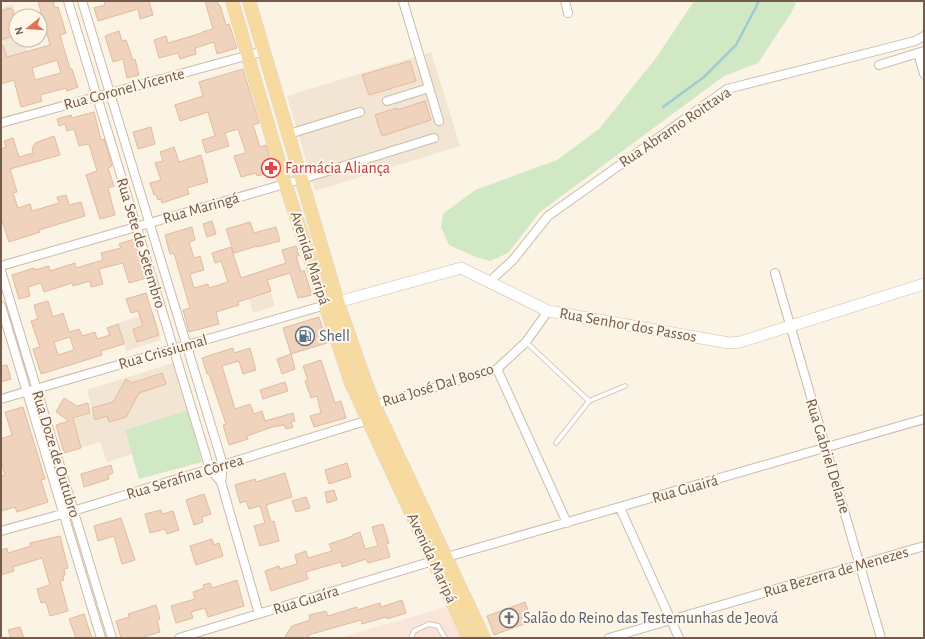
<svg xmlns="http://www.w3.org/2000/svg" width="925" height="639" viewBox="0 0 925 639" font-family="'Alegreya Sans',sans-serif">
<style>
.residential{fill:#f3e5d3}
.commercial{fill:#fbe4d9}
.green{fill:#d1e8c4}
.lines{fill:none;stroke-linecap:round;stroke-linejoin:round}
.stream{stroke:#a0cbd5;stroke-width:2.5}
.building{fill:#f0d3bd;stroke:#e2ba9e;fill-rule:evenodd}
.lane-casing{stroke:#ccbbab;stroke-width:5.5}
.street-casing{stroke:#ccbbab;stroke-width:10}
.secondary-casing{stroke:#d1bdac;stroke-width:12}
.primary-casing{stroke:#dbd4d0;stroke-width:14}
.lane{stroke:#fff;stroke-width:4}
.street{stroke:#fff;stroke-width:8}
.secondary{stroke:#fff;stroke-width:11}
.primary{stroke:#f7da9f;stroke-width:13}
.labels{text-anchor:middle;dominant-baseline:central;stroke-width:4;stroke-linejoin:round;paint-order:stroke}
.street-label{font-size:16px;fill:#735a4b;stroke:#fef7ea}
.health-label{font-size:16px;fill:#be3a42;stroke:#fef7ea;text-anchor:start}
.service-label{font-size:16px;fill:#4e5e75;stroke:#fef7ea;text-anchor:start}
.worship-label{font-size:16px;fill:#5b616d;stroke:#fef7ea;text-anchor:start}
</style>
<rect width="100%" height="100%" fill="#fbf3e4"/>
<path class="residential" d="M13,4l3,12v24h8l3,11 -20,6 -6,-20v-29z
M431,52l29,94 -145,45 -28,-95z
M264,271l11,35 -22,7 -11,-35z
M153,312l8,28 -35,11 -8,-28z
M173,363l15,47 -63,20 7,24 -25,8 -7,-20 -36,11 -8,-28 37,-12 -6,-23z"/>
<path class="commercial" d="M450,606l14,32h-125z"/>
<path class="green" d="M694,1h103l-6,12 -33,50 -34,13 -184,136 -32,41 -18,8 -14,-4 -27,-12 -8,-18 2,-13 32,-24 82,-30 42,-31 57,-71z
M188,410l14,52 -63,17 -14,-49z"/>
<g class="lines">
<path class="stream" d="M663,107l41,-30 32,-32 23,-44"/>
</g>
<path class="building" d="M38,1h15l2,7 3,-1 8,26 -6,2 10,34h2l6,18 -11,4 -1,-3 -26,7 2,6 -21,6 -7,-27 -13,4v-39h2l4,12 43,-12zM57,60l4,13 -26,7 -3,-12z
M104,1h45l4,14 -13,4 -2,-10 -40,12 -4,-13 11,-3z
M205,1h12l2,5 1,-1 6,20 3,-1 8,24 -20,6 -3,-12 -19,6 1,6 -16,5 -2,-6 -19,5 -5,-18 12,-4 2,7 34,-10v-1l11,-3z
M10,8l4,3 -2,3 4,3 -2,6 2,12 -15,5v-29z
M119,31l3,10 4,-1 7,20 2,-1 4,16 -12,3 -4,-19 -10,3 -8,-26z
M410,61l6,20 -47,14 -7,-20z
M243,69l16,54 -6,2 7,22 6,-2 7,27 -16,4 -1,-3 -15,4 -7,-21 12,-3 -8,-24 -13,4 4,13 -23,7 -4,-13 13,-4 -7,-24 -28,9 -5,-16 28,-9 -4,-14z
M425,101l6,19 -49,16 -7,-21 22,-7v2z
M94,112l7,28 3,-1 8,27 -4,2 6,18 -6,2 7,27 -15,4 -14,-44 11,-4 -8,-27 -10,2 -5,-17 -7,2 -2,-7 -6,2 -2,-7 14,-4 1,3z
M151,127l4,17 -17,5 -5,-17z
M54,136l6,19 -50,14 7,23 -4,1 5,15 12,-4 2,7 27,-8 -2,-6 9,-2 3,10 12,-3 4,14 -46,14 1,2 -31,10 -8,-24v-69l5,-2 -2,-6 9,-3 6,19 14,-4 -1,-4 3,-6z
M174,147l5,15 22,-7 7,27 -21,6 2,6 -27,9 -1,-4 -3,1 -2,-6 -2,1 -4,-12 11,-3 -6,-17 8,-2 -3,-9z
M212,221l4,13 -9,3 -4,-13z
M250,222l4,11 22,-6 4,14 -23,6v-1l-23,7 -8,-24z
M192,227l3,13 -6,2 5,16 6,-2 4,14 -14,4 4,14 14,-4 1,4 19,-6 -7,-21 -6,2 -3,-10 19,-6 10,31 45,-15 -4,-13 14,-4 3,10h-3l5,16 3,-2 8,25 -14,3 -8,-25 -23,7 4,11 -33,11 1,3 -23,7 3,12 -30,8 -6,-22 7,-2 -16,-55 -4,1 -5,-19z
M134,239l12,39 -17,5 -6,-20 -24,6 4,15 -12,3 -1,-6 -17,5 -1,-3 -28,9 -3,-9 -13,4 2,9 -11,3 -7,-24 22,-7 1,2 14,-4 1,5 25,-8 1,5 27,-8 -2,-7 20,-5 -2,-4z
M146,293l13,42 -22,7 -4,-13 10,-3 -5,-15 -7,2 -5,-14z
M48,301l5,16 10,-4 6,19 10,-3 3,7 13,-4 2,7 13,-4 -3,-7 11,-4 6,20 -23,7 1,4 -61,19 -8,-25 7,-2 -9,-26 7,-2 -4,-14zM70,337l4,13 -16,5 -4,-13z
M319,317l8,26 -36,11 -8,-26z
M233,348l1,5 16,-5 6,22 -13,4 -4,-13 -17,5 13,43 15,-5 4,10 8,-3 3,10 28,-8 2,8 -4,1 2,5 -7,2 -2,-4 -12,2 -25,9 1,3 -19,6 -6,-20 3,-1 -17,-50h-2l-5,-16z
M291,354l4,15 -13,5 -5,-15z
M321,360l14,43 6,-2 5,17 -32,9 -4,-11 11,-3 -4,-17 -6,2 -6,-17 3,-1 -5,-14z
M7,365l4,14 -10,3v-16z
M162,373l4,11 -27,9 -13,24 -17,5 -2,-6 -12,4 -3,-12 21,-6 13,-23 6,4z
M285,382l3,9 -25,8 -3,-9z
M64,398l13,8 11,-3 2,10 -17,5 8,30 -17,5 -8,-28 13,-4 -13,-9z
M23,407l22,72 -4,1 7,22 -31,10 -2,-5 -14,4v-35l4,-1 -4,-14v-22l11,-4 -7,-23z
M347,463l4,14 -22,7 -4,-14z
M111,465l2,8 -5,2 1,4 -25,8 -3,-13z
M285,473l7,24 -26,8 5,17 3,-1 5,20 -19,5 -6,-20 11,-3 -5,-17 -11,3 -3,-8 -6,2 -5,-18 20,-6 1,3z
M334,490l3,10 -10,3 -2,-11z
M204,494l7,20 -9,3 1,5 -9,3 -8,-25z
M306,497l4,11 -14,4 -4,-11z
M161,510l1,4 11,-3 6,19 -12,4 -2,-5 -15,4 -5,-19z
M121,518l14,42 -13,4 -8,-28 -16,5 -4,-15z
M383,524l6,19 -3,1 4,13 -22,6 -2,-4 -24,8 -1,-5 -35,10 2,7 -37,12 -6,-20 14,-5 1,3 17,-5 -2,-9 11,-4 2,7 24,-7 -3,-7 24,-8 -1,-1 8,-3 5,17 13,-3 -6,-19z
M60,536l8,32 -4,1 1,6 -2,1 1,4 -4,1 8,30 -18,5 -4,-14 -5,1 -4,-14 13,-4 -8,-27 -29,9 1,4 -13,4v-25l6,-2 1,5 23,-7 -1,-3z
M212,539l2,6 5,-2 4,13 -27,9 -6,-19z
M237,580l7,26 -36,11 -3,-9 -14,4 2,6 -17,5 -5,-17 24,-7 -2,-7 11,-4 -1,-3 7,-2 2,5z
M402,600l4,13 -19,6 -1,-2 -24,7 -1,-4 -53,15 1,3h-25l8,-12 18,-6 -1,-5 17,-4 2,5 29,-9v3l23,-7 1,4z
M525,602l7,19 -38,14 -7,-19z
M156,605l4,14 -3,1 3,12 -20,6h-19l-5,-17 13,-4 -1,-3z
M84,614l8,24h-16l-7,-19z
M20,627l4,11h-13l-3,-8z"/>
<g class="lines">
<g class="lane-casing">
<path id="lane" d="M526,342l63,59 -33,42
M589,401l36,-15
M411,638l3,-7 15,-7 9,2 7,12"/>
</g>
<g class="street-casing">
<path id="street" d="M68,1l142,468 11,13
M82,1l141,464 -2,17 38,132
M403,1l36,120
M565,1l3,12
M918,53l6,21
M879,65l45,-14
M387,101l42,-13
M1,123l263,-72
M289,134l71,-22
M1,266l301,-87 132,-41
M1,271l111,367
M775,273l106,365
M489,282l24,-22 35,-44 179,-127 188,-48 9,-5
M1,306l100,332
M497,369l70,154
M1,399l328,-95
M375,405l122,-36 29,-27 22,-31
M620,508l59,130
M1,531l72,-20 299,-92
M179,638l254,-77 491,-142
M609,638l315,-92"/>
</g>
<g class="secondary-casing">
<path id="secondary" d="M338,302l123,-34 87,43 181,32 11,-1 184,-58"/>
</g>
<g class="primary-casing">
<path id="primary" d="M232,1l53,182 66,200 118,255
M249,1l90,305 25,72 12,31 108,229"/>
</g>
<use href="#lane" class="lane"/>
<use href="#street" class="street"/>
<use href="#secondary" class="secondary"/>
<use href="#primary" class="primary"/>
</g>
<defs>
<g id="pharmacy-ring" transform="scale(1)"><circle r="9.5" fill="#fef7ea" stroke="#e0444e" stroke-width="1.5"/><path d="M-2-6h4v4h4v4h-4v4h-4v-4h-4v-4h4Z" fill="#e0444e"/></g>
<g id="fuel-ring" transform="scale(1)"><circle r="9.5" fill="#fef7ea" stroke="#5c6f8a" stroke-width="1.5"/><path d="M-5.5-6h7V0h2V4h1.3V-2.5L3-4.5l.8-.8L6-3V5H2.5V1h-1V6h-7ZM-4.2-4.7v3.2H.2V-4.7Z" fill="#5c6f8a"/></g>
<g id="church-ring" transform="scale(1)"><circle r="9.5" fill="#fef7ea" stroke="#6b7280" stroke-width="1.5"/><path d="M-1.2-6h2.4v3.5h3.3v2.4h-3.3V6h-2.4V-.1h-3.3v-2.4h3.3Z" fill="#6b7280"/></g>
</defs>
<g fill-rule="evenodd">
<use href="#pharmacy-ring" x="271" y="168"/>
<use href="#fuel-ring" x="305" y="336"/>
<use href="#church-ring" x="509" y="618"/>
</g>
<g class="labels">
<g class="street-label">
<text transform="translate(124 89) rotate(-15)">Rua Coronel Vicente</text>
<text transform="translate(675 127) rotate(-34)">Rua Abramo Roittava</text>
<text transform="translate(201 208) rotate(-16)">Rua Maringá</text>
<text transform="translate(141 243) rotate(73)">Rua Sete de Setembro</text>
<text transform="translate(310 258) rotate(72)">Avenida Maripá</text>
<text transform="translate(628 325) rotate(10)">Rua Senhor dos Passos</text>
<text transform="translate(163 352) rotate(-16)">Rua Crissiumal</text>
<text transform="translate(438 385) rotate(-17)">Rua José Dal Bosco</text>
<text transform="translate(56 454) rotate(73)">Rua Doze de Outubro</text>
<text transform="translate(828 456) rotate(73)">Rua Gabriel Delane</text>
<text transform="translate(185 477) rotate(-17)">Rua Serafina Côrrea</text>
<text transform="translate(685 489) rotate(-16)">Rua Guairá</text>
<text transform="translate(432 558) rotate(65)">Avenida Maripá</text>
<text transform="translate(836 572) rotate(-16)">Rua Bezerra de Menezes</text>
<text transform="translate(306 600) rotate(-17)">Rua Guaíra</text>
</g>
<g class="health-label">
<text x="285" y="168">Farmácia Aliança</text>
</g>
<g class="service-label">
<text x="319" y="336">Shell</text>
</g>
<g class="worship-label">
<text x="523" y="618">Salão do Reino das Testemunhas de Jeová</text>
</g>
</g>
<rect width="925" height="639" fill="none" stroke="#735a4b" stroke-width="4"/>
<g transform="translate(28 28) rotate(253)"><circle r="19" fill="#fef7ea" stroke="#c6b8aa"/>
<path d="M0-3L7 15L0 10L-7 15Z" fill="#e1744e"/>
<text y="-6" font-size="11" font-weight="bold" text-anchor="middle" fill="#735a4b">N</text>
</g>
</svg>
